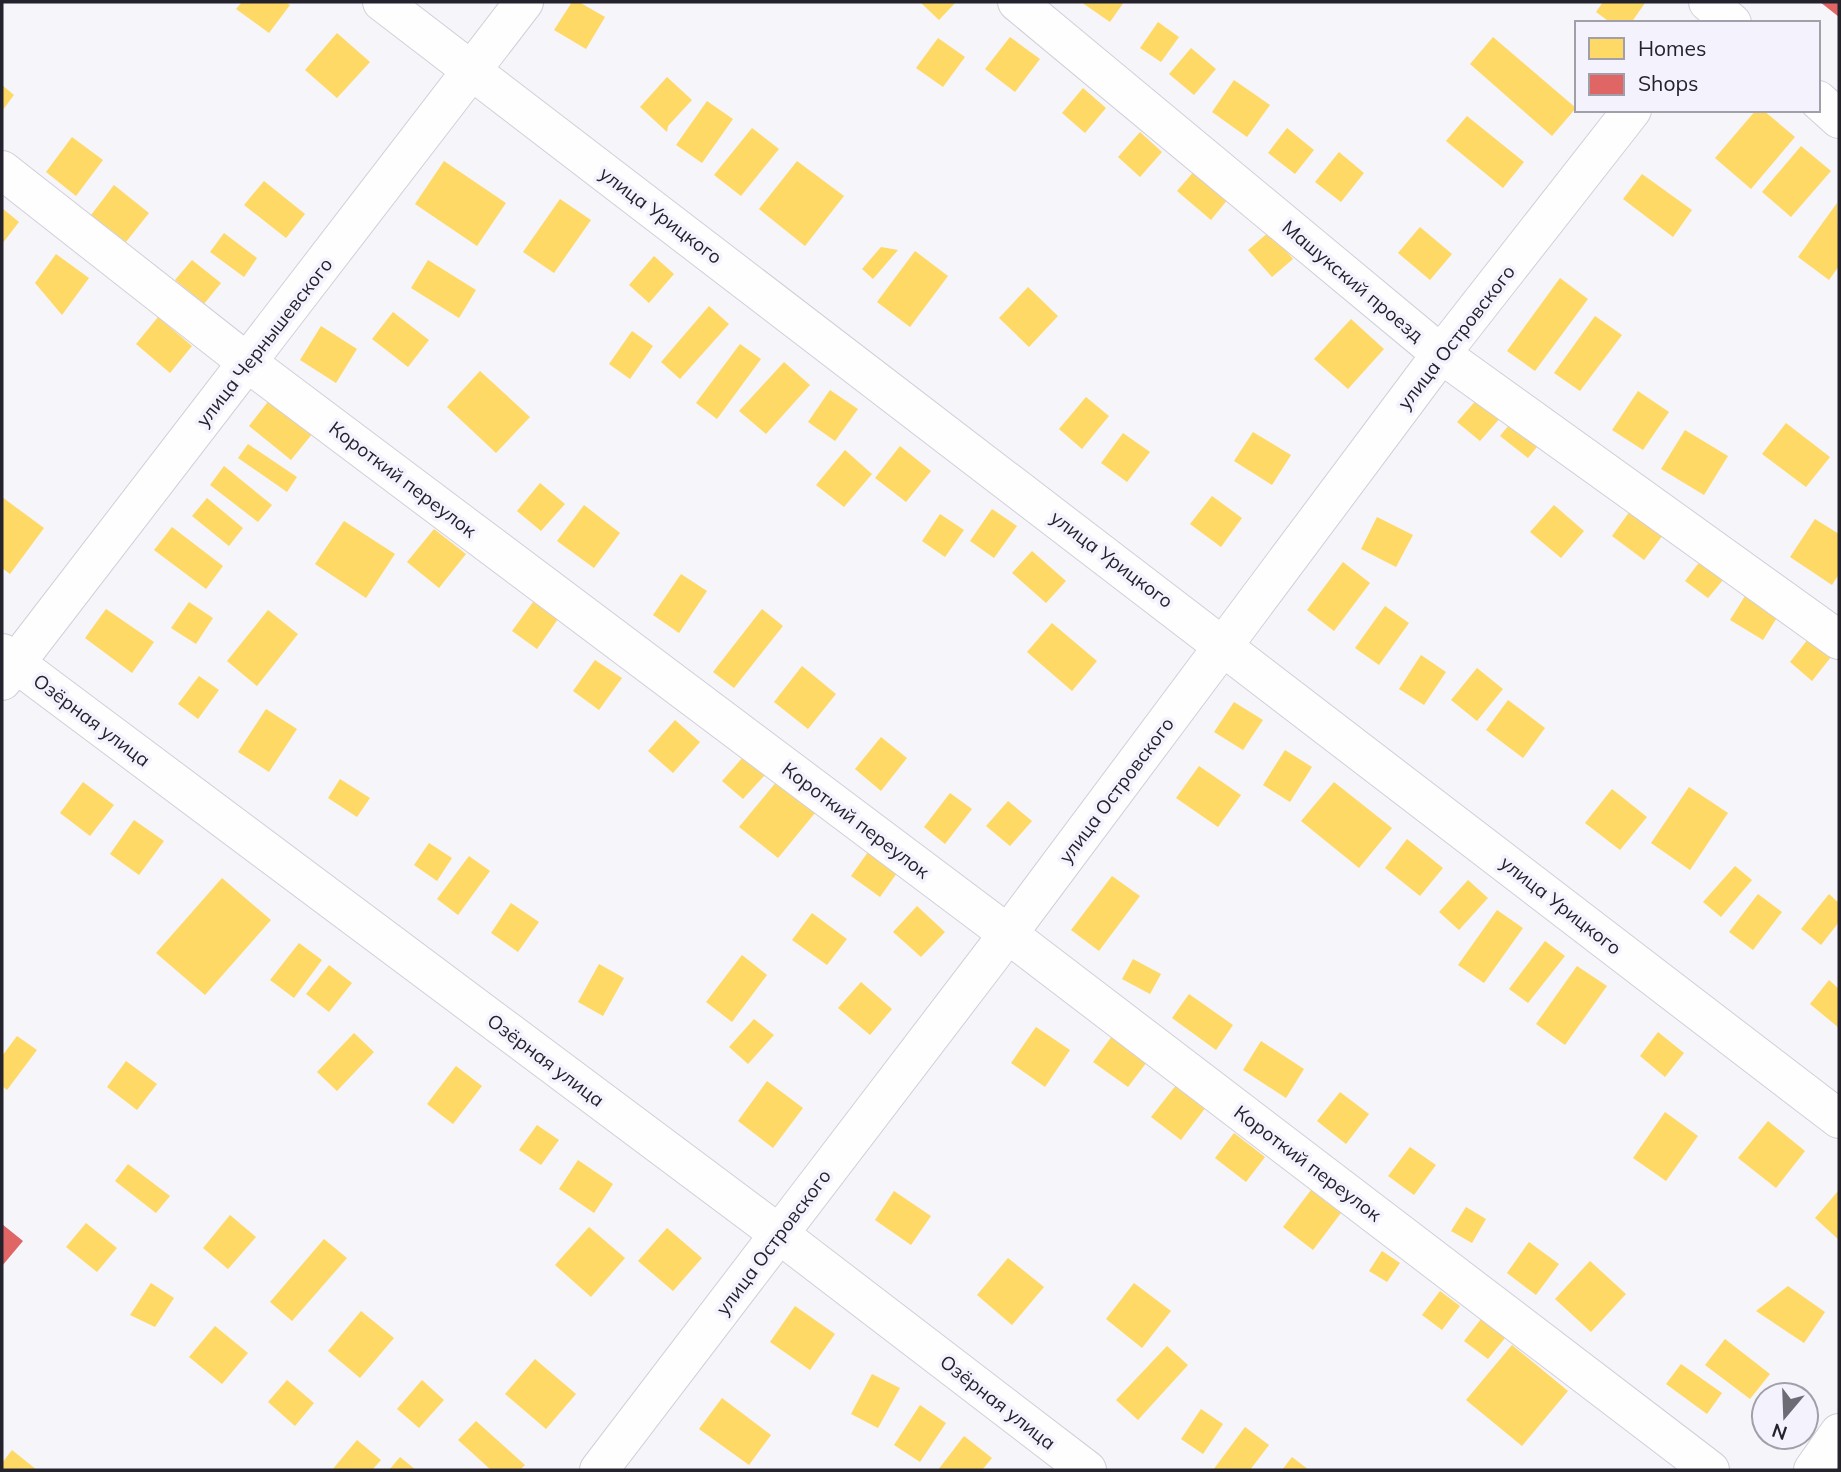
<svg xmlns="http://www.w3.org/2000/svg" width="1841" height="1472" viewBox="0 0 1841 1472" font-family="Mulish,sans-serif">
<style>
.homes{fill:#ffd966}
.shops{fill:#e06666}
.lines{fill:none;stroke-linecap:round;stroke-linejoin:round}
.minor-casing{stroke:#d1cfd8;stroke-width:40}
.minor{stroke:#fefefe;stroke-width:38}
.labels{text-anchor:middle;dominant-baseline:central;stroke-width:7;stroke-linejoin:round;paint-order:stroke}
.street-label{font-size:19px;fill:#24222c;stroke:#f4f2fd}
</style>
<rect width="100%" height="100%" fill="#f5f5fa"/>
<path class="homes" d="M242,2h43l5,3 -21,28 -33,-24z
M572,2h7l26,15 -19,32 -32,-19z
M920,2h36l-17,18z
M1081,2h43l-14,20z
M1603,2h40l2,1 -14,20h-20l-15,-11z
M1158,22l21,15 -18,25 -21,-14z
M337,33l33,29 -33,36 -32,-28z
M1010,37l30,22 -25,33 -30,-23z
M1493,37l83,71 -24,28 -82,-72z
M938,38l27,19 -22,30 -27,-19z
M1191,48l25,21 -22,26 -25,-21z
M667,77l25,23 -24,26 -1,6 -27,-25z
M1234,80l36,25 -23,32 -35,-25z
M2,85l12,10 -12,16z
M1083,88l23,20 -21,25 -23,-20z
M707,101l26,18 -31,44 -26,-18z
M1756,110h7l32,27 -44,52 -36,-31z
M1467,116l57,46 -21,26 -57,-47z
M752,128l27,21 -38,47 -27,-21z
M1287,128l27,22 -19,24 -27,-21z
M1140,132l22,20 -22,25 -22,-20z
M72,137l31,23 -27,36 -30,-24z
M1801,146l30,25 -40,46 -29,-25z
M1339,152l25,21 -23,29 -26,-20z
M444,161l62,42 -29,43 -62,-42z
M797,161l47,35 -39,50 -46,-37z
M1196,169l33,29 -18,22 -34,-29z
M1642,174l50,36 -19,27 -50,-38z
M264,181l41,33 -19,24 -42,-33z
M114,185l35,28 -23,29 -35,-27z
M560,199l31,21 -37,53 -31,-21z
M1837,203l2,63 -10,14 -31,-23z
M2,208l17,14 -17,22z
M1420,227l32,27 -22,26 -32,-27z
M1270,231l23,28 -21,18 -24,-27z
M224,233l33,25 -13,19 -34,-25z
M881,247l17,3 -25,29 -11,-10z
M915,251l33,25 -38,51 -33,-25z
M56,254l33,24 -27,37 -27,-32z
M654,256l20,18 -25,29 -20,-18z
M192,260l29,23 -17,21 -29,-24z
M428,260l48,30 -17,28 -48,-30z
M1560,278l28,21 -53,72 -28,-20z
M1028,287l30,29 -29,31 -30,-29z
M709,306l20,18 -49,55 -19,-17z
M393,312l36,28 -21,27 -36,-28z
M1595,316l27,19 -42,56 -26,-18z
M158,317l34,29 -22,27 -34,-29z
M1351,319l33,30 -36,40 -34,-30z
M321,326l36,23 -21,34 -36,-23z
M632,331l21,15 -23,33 -21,-15z
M740,344l21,15 -44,60 -21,-16z
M784,362l26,23 -44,49 -27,-23z
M480,371l50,46 -34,36 -49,-46z
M830,390l28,19 -23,32 -27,-19z
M1638,391l31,21 -26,38 -31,-20z
M274,394l43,34 -26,32 -42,-34z
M1086,397l23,19 -27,33 -23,-20z
M1479,397l23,19 -22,25 -23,-19z
M1513,420l28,22 -13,16 -28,-22z
M1786,423l44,34 -24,30 -44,-33z
M1685,430l43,26 -24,39 -43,-26z
M1253,432l38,23 -19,30 -38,-24z
M1123,433l27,19 -23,30 -26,-19z
M248,444l49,33 -10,15 -49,-34z
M900,446l31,25 -25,31 -31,-24z
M845,450l27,24 -28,33 -28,-22z
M224,466l48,39 -14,17 -48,-37z
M540,483l25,21 -24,27 -24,-20z
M1212,496l30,22 -21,29 -31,-23z
M2,497l42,31 -34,46 -8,-6z
M207,498l36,30 -14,18 -37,-30z
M584,505l36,28 -26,35 -37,-27z
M1554,505l30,26 -23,27 -31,-26z
M992,509l25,17 -23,32 -24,-17z
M1630,511l33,24 -19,25 -32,-24z
M940,514l24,16 -19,27 -23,-16z
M1377,517l36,18 -17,32 -35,-18z
M1815,519l24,15v40l-7,11 -42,-28z
M344,521l51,33 -29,44 -51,-34z
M172,527l51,39 -17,23 -52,-39z
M434,529l32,25 -27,34 -32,-26z
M1032,551l34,30 -20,22 -34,-30z
M1704,556l24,18 -20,24 -23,-17z
M1343,562l27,21 -36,48 -27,-21z
M681,574l26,17 -28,42 -26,-18z
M1745,596l33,20 -15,24 -33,-20z
M189,602l24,16 -17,26 -25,-16z
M533,602l25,17 -21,30 -25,-18z
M1385,606l24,17 -30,42 -24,-17z
M106,609l48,33 -22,31 -47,-35z
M762,609l21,17 -49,62 -21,-16z
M268,610l30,24 -41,52 -30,-25z
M1052,623l45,38 -25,30 -45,-39z
M1812,634l23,18 -23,29 -22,-19z
M1421,655l25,17 -22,33 -25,-16z
M595,660l27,18 -23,32 -26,-19z
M802,666l34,28 -28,35 -34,-27z
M1477,668l26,21 -26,32 -26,-21z
M199,676l20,14 -21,29 -20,-15z
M1508,700l37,28 -22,30 -37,-28z
M1234,702l29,18 -20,30 -29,-18z
M266,709l31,20 -28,43 -31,-20z
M675,720l25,22 -27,31 -25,-22z
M881,737l26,21 -26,33 -26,-22z
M1285,750l27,17 -22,35 -27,-17z
M744,756l21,19 -22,24 -21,-18z
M1199,766l42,29 -23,32 -42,-29z
M340,779l30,19 -13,19 -29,-19z
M777,781l38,32 -37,45 -39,-31z
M83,782l31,23 -24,31 -30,-23z
M1334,782l58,46 -33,40 -58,-47z
M1689,787l39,26 -38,57 -39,-27z
M1612,789l35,28 -27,33 -35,-27z
M950,793l22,16 -27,35 -21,-17z
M1008,801l24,20 -22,25 -24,-20z
M134,820l30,21 -25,34 -29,-21z
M1407,839l36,29 -23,28 -35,-28z
M429,843l23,15 -15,23 -23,-16z
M868,852l29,21 -17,24 -29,-21z
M469,856l21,15 -32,44 -21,-16z
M1735,866l17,14 -31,37 -18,-15z
M1112,876l28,20 -41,55 -28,-21z
M222,878l49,42 -66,75 -49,-42z
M1468,880l20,18 -29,32 -20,-18z
M1758,894l24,18 -29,38 -24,-18z
M1829,894l10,9v19l-18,23 -20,-16z
M511,903l28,19 -21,30 -27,-19z
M917,906l28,26 -24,25 -28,-25z
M1497,910l26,18 -39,55 -26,-18z
M812,913l35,26 -20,26 -35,-25z
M1545,941l20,15 -37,47 -19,-14z
M299,943l23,17 -28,38 -24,-18z
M742,955l25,20 -35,47 -26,-20z
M1133,959l28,15 -11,20 -28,-15z
M599,964l25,14 -21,38 -25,-14z
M329,965l23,18 -23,29 -23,-18z
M1577,966l30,20 -42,59 -29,-21z
M1829,980l10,9v39l-29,-24z
M861,982l31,27 -22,26 -32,-27z
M1189,994l44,31 -17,25 -44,-32z
M754,1019l20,16 -26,29 -19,-17z
M1036,1027l34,23 -25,37 -34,-24z
M1115,1032l35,26 -22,29 -35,-25z
M1658,1032l26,21 -19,24 -25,-21z
M354,1033l20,19 -37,39 -20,-19z
M17,1036l20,14 -30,40 -5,-4v-30z
M1261,1041l43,28 -18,29 -43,-28z
M126,1061l31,23 -20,26 -30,-23z
M456,1066l26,20 -29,38 -26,-20z
M767,1081l36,27 -30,40 -35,-27z
M1177,1084l29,23 -25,33 -30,-23z
M1340,1092l29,22 -23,30 -29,-23z
M1665,1112l33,24 -32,45 -33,-23z
M1768,1121l37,30 -29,37 -38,-30z
M537,1125l22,15 -18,25 -22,-15z
M1234,1133l31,24 -19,25 -31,-24z
M1410,1147l26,18 -22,30 -26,-19z
M578,1160l35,24 -19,29 -35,-24z
M128,1164l42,32 -14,17 -41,-32z
M1311,1190l30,23 -28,37 -30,-23z
M1839,1190v50l-24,-22z
M894,1191l37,25 -20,29 -36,-25z
M1466,1207l20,12 -14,24 -21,-12z
M230,1215l26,22 -28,32 -25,-21z
M86,1223l31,25 -20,24 -31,-25z
M589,1227l36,31 -34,39 -36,-32z
M667,1228l35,30 -29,33 -35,-30z
M324,1239l23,19 -55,63 -22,-19z
M1529,1242l30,22 -23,31 -29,-22z
M1382,1251l18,12 -13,19 -18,-11z
M1008,1258l36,29 -32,38 -35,-30z
M1590,1261l36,33 -35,38 -36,-33z
M151,1283l23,15 -19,29 -25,-12z
M1134,1283l37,28 -29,37 -36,-29z
M1788,1286l37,26 -21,31 -48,-32z
M1440,1291l20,15 -18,24 -20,-15z
M795,1306l40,28 -25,36 -40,-28z
M361,1311l33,27 -34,40 -32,-27z
M1485,1314l24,19 -21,26 -24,-18z
M215,1326l33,27 -26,31 -33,-27z
M1725,1339l45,35 -20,25 -45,-34z
M1512,1345l56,46 -46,55 -56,-46z
M1167,1346l21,19 -50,55 -22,-20z
M535,1359l41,35 -30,35 -41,-35z
M1681,1364l41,29 -15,21 -41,-30z
M872,1374l28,14 -22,40 -27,-14z
M287,1380l27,23 -19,23 -27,-24z
M422,1380l22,20 -25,28 -22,-19z
M722,1398l49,37 -22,30 -50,-36z
M920,1405l26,18 -26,39 -26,-17z
M1201,1409l22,15 -20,30 -22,-15z
M476,1421l49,44 -5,5h-29l-33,-30z
M1245,1427l24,18 -19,25h-37z
M964,1436l28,22 -10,12h-44z
M357,1440l24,20 -9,10h-40z
M12,1450l25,20h-35v-7z
M400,1457l16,13h-27z
M1292,1457l17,13h-27z"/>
<path class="shops" d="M1820,2h19v15z
M2,1224l21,17 -21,25z"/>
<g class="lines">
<g class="minor-casing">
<path id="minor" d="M382,2l1457,1117
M1017,2l424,352 398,286
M1708,2l24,21
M1818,100l21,19
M2,170l246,193 760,571 702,536
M2,653l777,581 308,236
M2,681l522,-679
M599,1470l409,-536 433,-580 191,-244
M1813,1470l26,-37"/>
</g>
<use href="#minor" class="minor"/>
</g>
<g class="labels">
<g class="street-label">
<text transform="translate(661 215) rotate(37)">улица Урицкого</text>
<text transform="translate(1353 281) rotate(40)">Машукский проезд</text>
<text transform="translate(1456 337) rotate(-52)">улица Островского</text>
<text transform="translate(264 342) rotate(-52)">улица Чернышевского</text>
<text transform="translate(403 479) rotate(37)">Короткий переулок</text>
<text transform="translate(1112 559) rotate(37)">улица Урицкого</text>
<text transform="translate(92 720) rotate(37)">Озёрная улица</text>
<text transform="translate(1116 790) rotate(-53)">улица Островского</text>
<text transform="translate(856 820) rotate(37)">Короткий переулок</text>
<text transform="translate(1561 905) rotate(38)">улица Урицкого</text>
<text transform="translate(546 1060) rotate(37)">Озёрная улица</text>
<text transform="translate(1308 1163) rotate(37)">Короткий переулок</text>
<text transform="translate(773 1242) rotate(-53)">улица Островского</text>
<text transform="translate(998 1402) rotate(38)">Озёрная улица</text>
</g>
</g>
<rect width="1841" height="1472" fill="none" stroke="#24222c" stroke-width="7"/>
<rect x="1575" y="21" width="245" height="91" fill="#f4f2fd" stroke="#a19fa9" stroke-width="2"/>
<rect x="1589" y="38" width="35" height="21" fill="#ffd966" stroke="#a19fa9" stroke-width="2"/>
<text x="1638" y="56" font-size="21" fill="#24222c">Homes</text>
<rect x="1589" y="74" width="35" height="21" fill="#e06666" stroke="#a19fa9" stroke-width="2"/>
<text x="1638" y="91" font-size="21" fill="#24222c">Shops</text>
<g transform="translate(1785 1416) rotate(199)"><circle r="33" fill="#f4f2fd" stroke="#a19fa9" stroke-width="2"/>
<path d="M0-5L12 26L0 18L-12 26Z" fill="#6d6c74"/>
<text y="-10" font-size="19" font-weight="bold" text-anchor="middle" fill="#24222c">N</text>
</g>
</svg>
